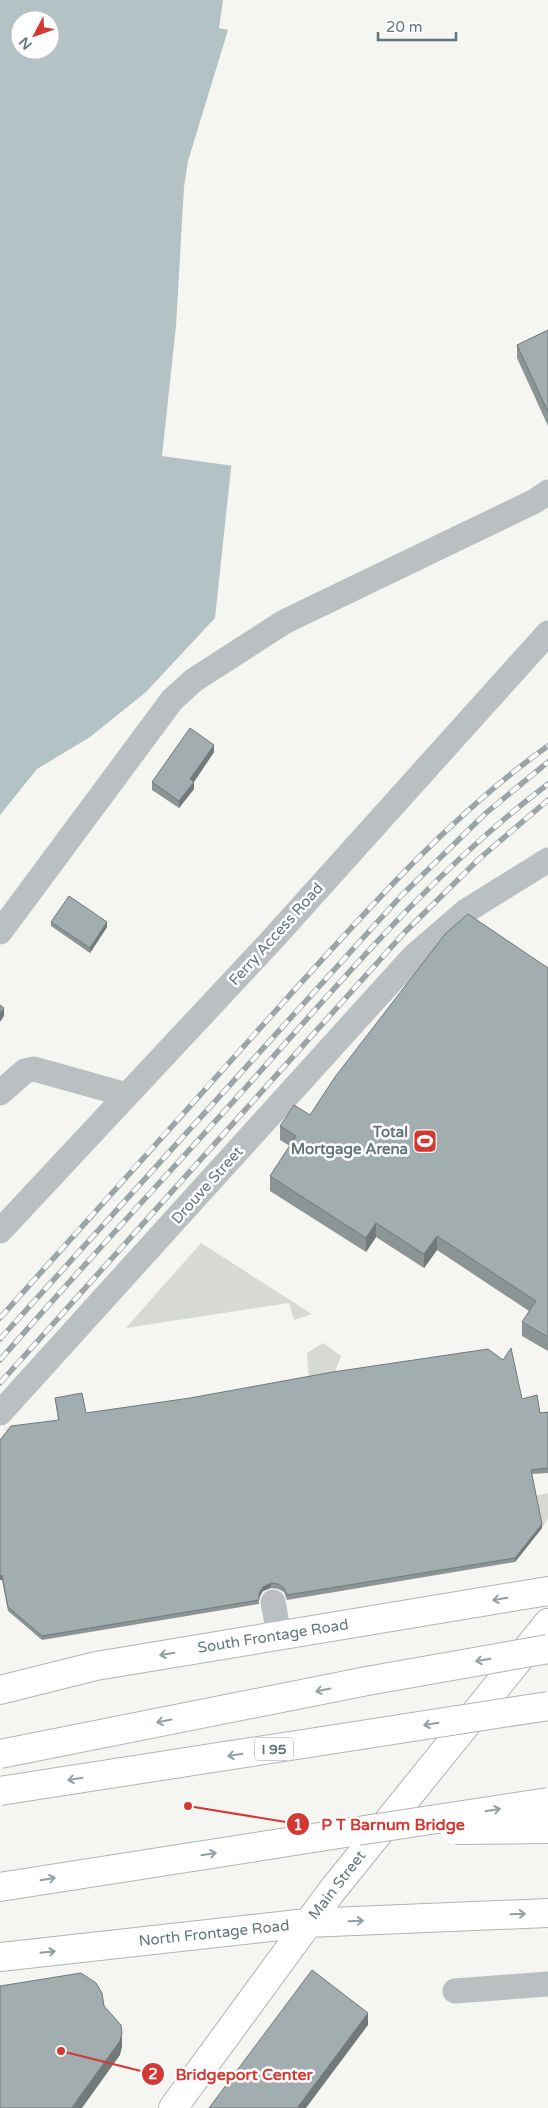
<svg xmlns="http://www.w3.org/2000/svg" width="548" height="2108" viewBox="0 0 548 2108" font-family="'Varela Round',sans-serif">
<style>
.green{fill:#d6dad2}
.water{fill:#b3c2c4;fill-rule:evenodd}
.pier{fill:#f5f5f2}
.lines{fill:none;stroke-linecap:round;stroke-linejoin:round}
.major-casing{stroke:#aeb5b7;stroke-width:30}
.highway-casing{stroke:#b0b5b7;stroke-width:30}
.minor{stroke:#bac0c2;stroke-width:25}
.major{stroke:#fff;stroke-width:28}
.highway{stroke:#fff;stroke-width:28}
.rail-casing{stroke:#9ba4a7;stroke-width:5.5}
.rail{stroke:#fff;stroke-width:4;stroke-dasharray:11;stroke-linecap:butt}
.highway-bridge-casing{stroke:#b0b5b7;stroke-width:30;stroke-linecap:butt}
.highway-bridge{stroke:#fff;stroke-width:28}
.wall{fill:#8b9596}
.shaded-wall{fill:#71797a}
.building{fill:#a2adaf;stroke:#71797a}
.oneway{stroke:#929fa3}
.labels{text-anchor:middle;dominant-baseline:central;stroke-width:5;stroke-linejoin:round;paint-order:stroke}
.shield{fill:#fff;stroke:#929fa3;stroke-width:1}
.shield-label{font-size:14px;font-weight:bold;fill:#63767b}
.street-label{font-size:15px;fill:#63767b;stroke:#fff}
.poi-label{font-size:15px;font-weight:bold;fill:#63767b;stroke:#fff;text-anchor:end}
.leader{fill:none;stroke:#d43833;stroke-width:2}
.callout-dot{fill:#d43833;stroke:#fff;stroke-width:2}
.mark-label{font-size:15px;text-anchor:middle;font-weight:bold;fill:#fff}
.callout-label{font-size:16px;text-anchor:middle;font-weight:bold;fill:#d43833;stroke:#fff;stroke-width:5;stroke-linejoin:round;paint-order:stroke}
</style>
<rect width="100%" height="100%" fill="#f5f5f2"/>
<path class="green" d="M201,1243l111,71 -18,6 -5,-17 -163,25z
M323,1343l18,13 -8,21 -24,5 -2,-29z
M548,1493v25l-6,10 -7,-32z"/>
<path class="water" d="M0,0h264l-57,188 1,244 24,27 -17,159 -69,74 -56,45 -53,32 -37,46zM20,20h30v30h-30z"/>
<path class="pier" d="M223,0h43l-10,92 -16,51 -25,47 -6,1 -1,34h17l3,3 -17,203 23,26v9l-72,-10 14,-130 8,-139 4,-26 40,-131 -9,-2z"/>
<g class="lines">
<g class="major-casing">
<path id="major" d="M0,1690l96,-24 452,-75
M0,1957l307,-34 241,-10
M173,2108l158,-216 217,-269"/>
</g>
<g class="highway-casing">
<path id="highway" d="M0,1887l358,-56"/>
</g>
<path class="minor" d="M0,932l172,-232 22,-20 90,-58 251,-121 13,-9
M0,1093l25,-22 9,-2 93,26
M0,1231l271,-290 277,-308
M0,1413l413,-456 53,-46 82,-51
M273,1602l6,33
M455,1991l93,-7"/>
<use href="#major" class="major"/>
<use href="#highway" class="highway"/>
<g class="rail-casing">
<path id="rail" d="M0,1318c93,-104 186,-208 280,-312 81,-89 169,-190 268,-260
M0,1339l401,-443 85,-83 62,-51
M0,1360c84,-96 172,-190 257,-285 92,-103 181,-208 291,-291
M0,1383l404,-450 75,-74 69,-59"/>
</g>
<use href="#rail" class="rail"/>
<g class="highway-bridge-casing">
<path id="highway-bridge" d="M0,1754l367,-73 181,-32
M0,1791l548,-85
M455,1830l93,-1
M358,1831l190,-29"/>
</g>
<use href="#highway-bridge" class="highway-bridge"/>
</g>
<path class="wall" d="M548,330v96l-31,-68v-13z
M214,752l-20,30v7l-15,19 -27,-18v-8z
M51,922l56,5 -17,26 -39,-27z
M548,968v383l-26,-15v-14l7,-11 -92,-61 -13,18 -48,-31 -10,15 -96,-61v-15l20,-30 -10,-6v-14l30,-11z
M55,1398l31,15 436,-14 18,14 8,-1v61l-16,1 10,54 -27,34 -228,38 -3,-8 -6,-3 -7,-1 -8,3 -4,7v6l-217,36 -34,-29 -6,-31h-2l58,-160z"/>
<path class="shaded-wall" d="M214,745v7l-23,34 3,-4v7l-15,19v-7l11,-22z
M107,922v5l-17,26v-5z
M4,1008v8l-4,6v-9z
M376,1223v14l-10,15v-14z
M437,1236v14l-13,18v-14z
M542,1524v4l-27,34v-4z
M2,1575v5h-2v-4z
M271,1583v5l-8,3 -4,7v6v-11l4,-6z
M368,2013v12l-62,83h-9z
M122,2033v14l-2,8 -38,53h-10z"/>
<path class="building" d="M548,330v82l-31,-67z
M190,728l24,17 -24,34 4,3 -15,19 -27,-19z
M69,896l38,26 -17,26 -39,-26z
M468,914l80,54v369l-26,-15 14,-21 -99,-65 -13,18 -48,-31 -10,15 -96,-62 26,-40 -16,-10 14,-21 16,10 25,-38 111,-144z
M0,1005l4,3 -4,5z
M511,1348l11,51 15,-4 3,18 8,-1v56l-17,2 11,54 -27,34 -228,37 -3,-7 -6,-4 -7,-1 -8,4 -4,6v7l-217,36 -34,-29 -6,-32 -2,1v-136l11,-14 48,-6 -4,-22 27,-5 4,20 104,-15 143,-26 155,-23 15,11z
M312,1970l56,43 -71,95h-88z
M81,1973l15,10 6,10 2,13 17,19 1,8 -2,8 -48,66 2,1h-74v-122z"/>
<defs><path id="oneway-shaft" d="M-6 0H5M1.5-3L5.5 0L1.5 3" fill="none" stroke-width="1.6" stroke-linecap="round" stroke-linejoin="round" transform="scale(1.25)"/></defs>
<g class="oneway">
<use href="#oneway-shaft" transform="translate(500 1599) rotate(171)"/>
<use href="#oneway-shaft" transform="translate(167 1654) rotate(171)"/>
<use href="#oneway-shaft" transform="translate(483 1660) rotate(170)"/>
<use href="#oneway-shaft" transform="translate(323 1690) rotate(169)"/>
<use href="#oneway-shaft" transform="translate(164 1721) rotate(169)"/>
<use href="#oneway-shaft" transform="translate(431 1724) rotate(171)"/>
<use href="#oneway-shaft" transform="translate(235 1755) rotate(171)"/>
<use href="#oneway-shaft" transform="translate(75 1779) rotate(171)"/>
<use href="#oneway-shaft" transform="translate(493 1810) rotate(-9)"/>
<use href="#oneway-shaft" transform="translate(209 1854) rotate(-9)"/>
<use href="#oneway-shaft" transform="translate(48 1879) rotate(-9)"/>
<use href="#oneway-shaft" transform="translate(518 1914) rotate(-2)"/>
<use href="#oneway-shaft" transform="translate(356 1921) rotate(-2)"/>
<use href="#oneway-shaft" transform="translate(48 1952) rotate(-6)"/>
</g>
<defs>
<g id="stadium-square" transform="scale(1.25)"><rect x="-9" y="-9" width="18" height="18" rx="4" fill="#d43833" stroke="#fff"/><path d="M0-5a6.5 5 0 1 0 0 10a6.5 5 0 1 0 0-10ZM-3.5-1.8h7v3.6h-7Z" fill="#fff"/></g>
</defs>
<g fill-rule="evenodd">
<use href="#stadium-square" x="425" y="1141"/>
</g>
<g class="labels">
<rect class="shield" x="255" y="1737.5" width="38" height="23" rx="4"/>
<g class="shield-label">
<text x="274" y="1749">I 95</text>
</g>
<g class="street-label">
<text transform="translate(276 934) rotate(-48)">Ferry Access Road</text>
<text transform="translate(207 1185) rotate(-48)">Drouve Street</text>
<text transform="translate(273 1636) rotate(-9)">South Frontage Road</text>
<text transform="translate(337 1885) rotate(-52)">Main Street</text>
<text transform="translate(214 1933) rotate(-6)">North Frontage Road</text>
</g>
<g class="poi-label">
<text x="408" y="1132">Total<tspan x="408" dy="17">Mortgage Arena</tspan></text>
</g>
</g>
<path class="leader" d="M188 1806L298 1824M61 2051L153 2074"/>
<g class="callout-dot">
<circle cx="188" cy="1806" r="5"/>
<circle cx="61" cy="2051" r="5"/>
<circle cx="298" cy="1824" r="12"/>
<circle cx="153" cy="2074" r="12"/>
</g>
<g class="mark-label">
<text x="298" y="1830">1</text>
<text x="153" y="2079">2</text>
</g>
<g class="callout-label">
<text x="393" y="1830">P T Barnum Bridge</text>
<text x="244" y="2080">Bridgeport Center</text>
</g>
<g transform="translate(35 35) rotate(229)"><circle r="24" fill="#ffffff" stroke="#c1c8ca"/>
<path d="M0-4L9 19L0 12L-9 19Z" fill="#d43833"/>
<text y="-8" font-size="14" font-weight="bold" text-anchor="middle" fill="#63767b">N</text>
</g>
<path d="M378 32v8h78v-8" fill="none" stroke="#63767b" stroke-width="2.5"/>
<text x="386" y="32" font-size="15" fill="#63767b" stroke="#ffffff" stroke-width="4" paint-order="stroke">20 m</text>
</svg>
